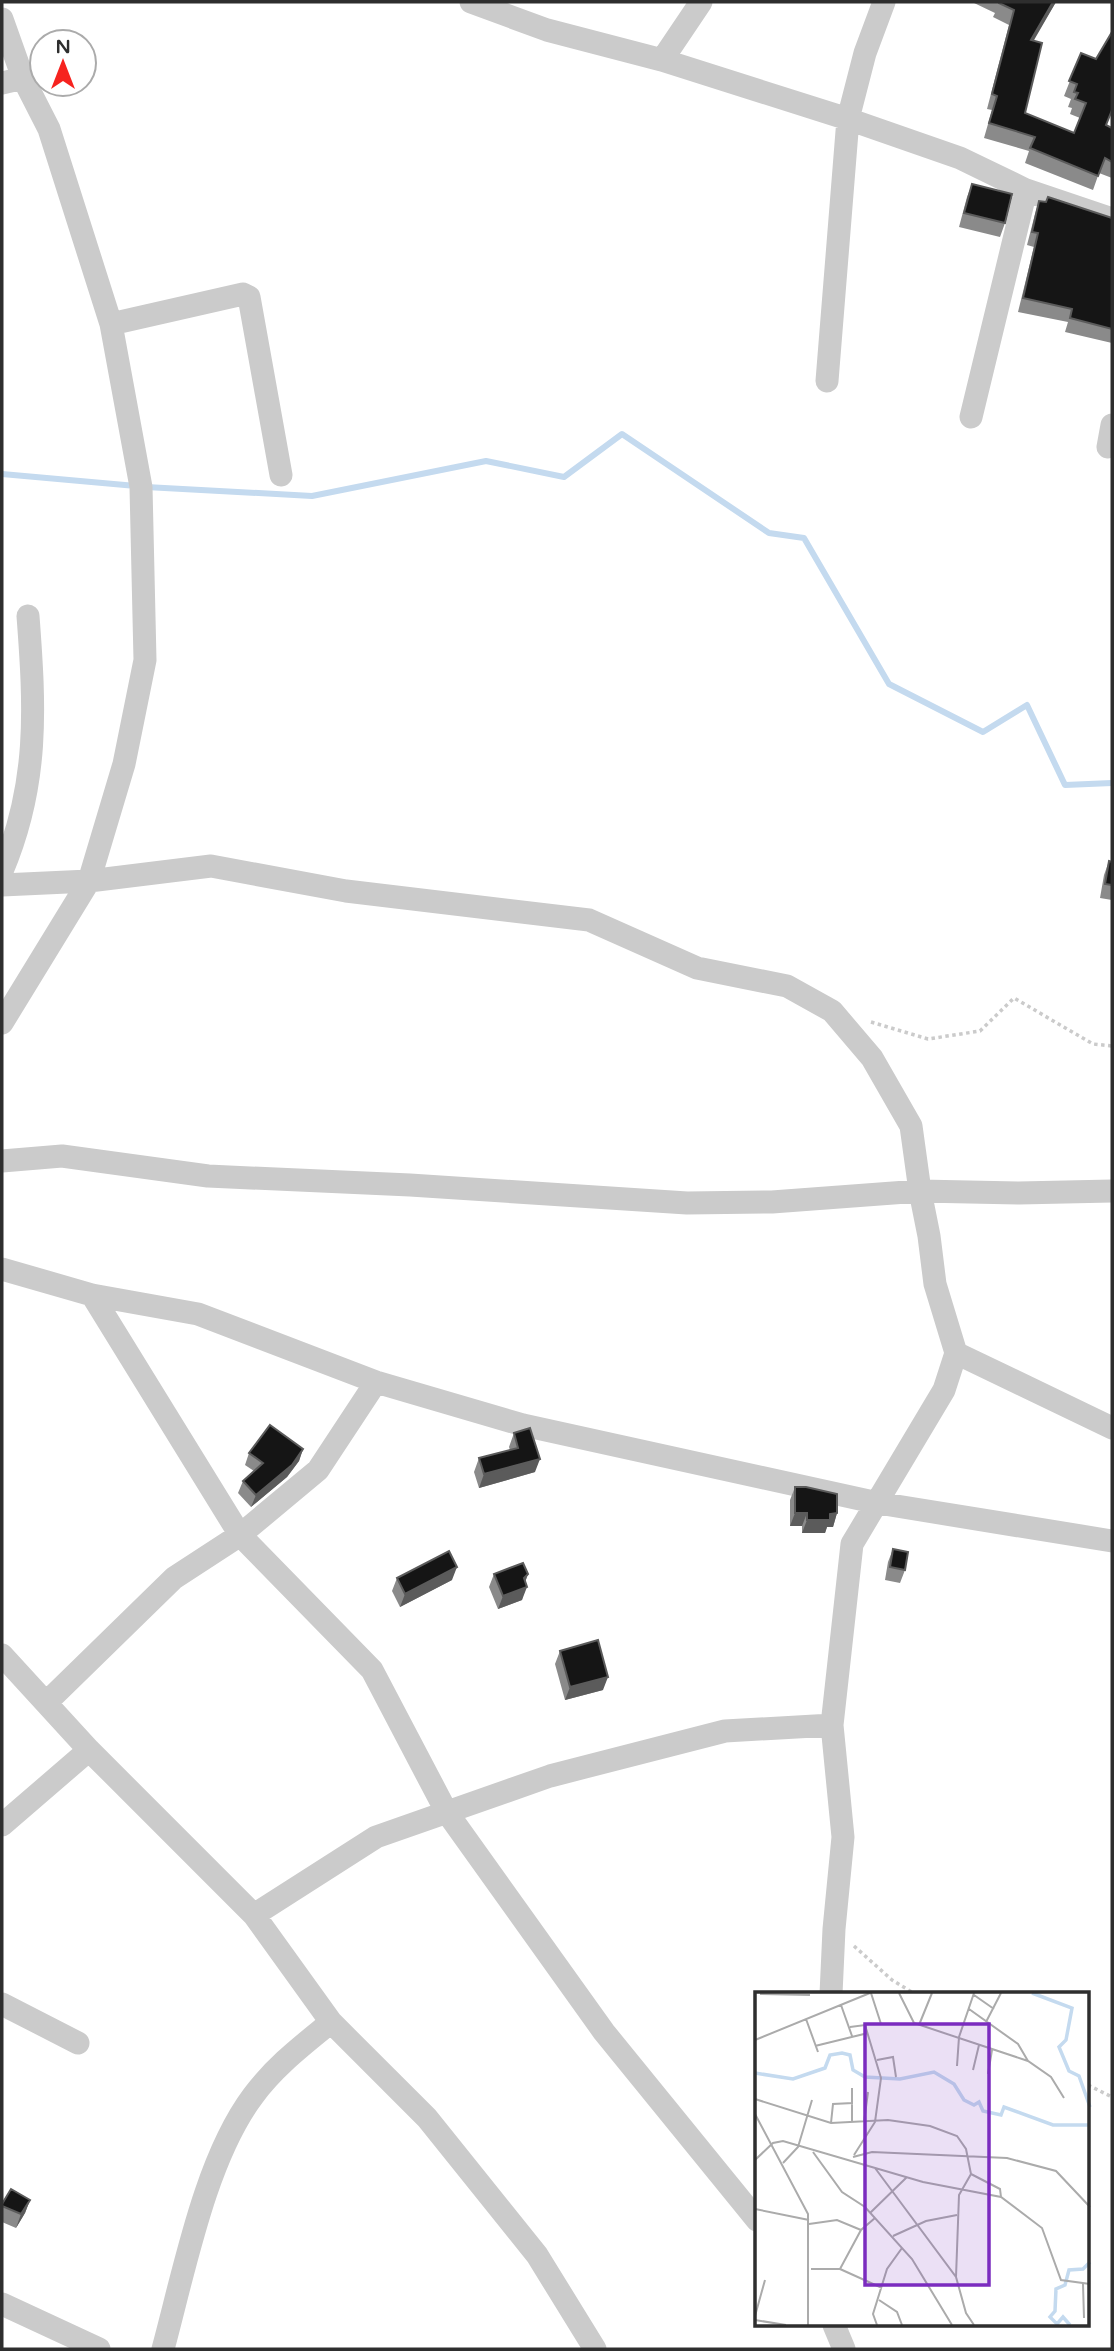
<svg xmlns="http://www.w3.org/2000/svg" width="1114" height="2351" viewBox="0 0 1114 2351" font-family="'Varela Round',sans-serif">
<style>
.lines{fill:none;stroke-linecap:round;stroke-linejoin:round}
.stream{stroke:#c4daef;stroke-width:6}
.path{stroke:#cbcbcb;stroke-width:3.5;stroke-dasharray:3.5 3.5;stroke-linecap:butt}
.minor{stroke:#cbcbcb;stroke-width:23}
.wall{fill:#8a8a8a}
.shaded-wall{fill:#5b5b5b}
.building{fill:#151515;stroke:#5b5b5b;stroke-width:2}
.inset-river{fill:none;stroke:#c4daef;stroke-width:3.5}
.inset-road{fill:none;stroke:#ababab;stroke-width:2}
.view{fill:#7b2cbf;fill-opacity:0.15;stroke:#7b2cbf;stroke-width:3.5}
.inset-edge{fill:none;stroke:#2e2e2e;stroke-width:3.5}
</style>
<rect width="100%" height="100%" fill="#fff"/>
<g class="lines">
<path class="stream" d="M2,474l134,12
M146,487l166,9 174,-35 78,16 58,-43 147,99 35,5 85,146 94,48 44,-27 38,80 47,-2"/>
<path class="path" d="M871,1022l57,17 52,-8 34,-33 79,46 19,2
M854,1946l38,34 23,14
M1088,2085l24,12"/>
<path class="minor" d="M471,2l76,28 115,30 186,59 112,39 66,32 86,29
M2,19l21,59 26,51 62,195 30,163 4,173 -21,104 -35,117 -87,142
M662,60l39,-58
M2,83l21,-5
M111,324l132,-30 6,3 32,178
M827,381l21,-262 17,-66 19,-51
M971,417l55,-227
M1108,447l4,-22
M2,871c37,-87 33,-163 26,-255
M2,885l87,-4 122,-15 135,25 243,29 108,48 90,18 45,25 40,47 39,68 9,65 9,45 6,48 21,69 -12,37 -92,154 -20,181 11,112 -9,92 -3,65
M2,1161l60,-5 146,20 202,9 277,18 85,-1 148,-11 99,2 93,-2
M2,1269l90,26 106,19 178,68 147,43 355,78 234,38
M92,1295l148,240 132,135 74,141 158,221 153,188
M956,1353l156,75
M2,1655l87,95 165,165 77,107 96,96 110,137 58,94
M47,1702l127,-124 66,-43 78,-65 58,-88
M2,1825l87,-75
M254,1915l122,-78 174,-61 175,-45 107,-6
M2,2004l76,39
M2,2304l97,45
M834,2325l10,24
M163,2349c21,-77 42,-189 90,-253 21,-29 50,-51 78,-74"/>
</g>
<path class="wall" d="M972,2h84l-23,38 -8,73 49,20 6,-15 -10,-4 2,-6 -4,-1 3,-8 -7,-3 17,-43 31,58 -6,14 6,3v50l-13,-5 -6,17 -68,-27 4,-12 -45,-13 8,-28 -5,-1 22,-84 -16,-8 2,-4z
M972,184l33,39 -5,14 -41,-10 8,-30z
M1039,201l73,17v125l-47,-11 3,-10 -50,-10 16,-65 -7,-2 8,-31z
M1109,861l3,1v38l-12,-2 4,-23z
M514,1433l21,39 -56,16 -5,-16 5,-14 31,-8 -1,-3z
M303,1449l-4,12 -12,16 -36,30 -13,-14 5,-12 11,-10 -9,-6 4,-12z
M795,1487l42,26 -4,14h-6l-2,6h-23v-7h-12v-26z
M893,1549l12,21 -5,13 -15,-3 3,-18z
M494,1574h34l-3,8 -3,18 -24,9 -9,-22z
M397,1578l55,2 -52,27 -8,-16z
M560,1651l43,39 -38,10 -10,-36z
M30,2200l-5,13 -9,15 -14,-6v-18z"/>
<path class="shaded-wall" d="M1053,2h3l-30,52 5,-14z
M303,1449l-4,12 -12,16 -36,30 5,-12z
M540,1459l-5,13 -56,16 5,-14z
M795,1513h12l-5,13h-12z
M837,1513l-4,14h-6l-2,6h-23l5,-13 23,-6z
M457,1567l-5,13 -52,27 5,-13z
M528,1574l-5,14 4,-1 -5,13 -24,9 5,-13z
M608,1677l-5,13 -38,10 5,-13z
M30,2200l-5,13 -9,15 5,-14z"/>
<path class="building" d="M999,2h54l-22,38 11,3 -17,70 49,20 12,-30 -11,-4 3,-6 -4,-1 3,-8 -8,-3 12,-28 15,6 16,-27v78l-6,15 6,3v34l-7,-4 -7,18 -68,-28 5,-11 -46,-14 8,-27 -5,-2 22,-84 -15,-7z
M972,184l40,10 -7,29 -41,-10z
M1048,197l64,21v111l-42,-11 2,-9 -49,-11 15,-65 -6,-1 7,-31 7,1z
M1109,861l3,1v23l-7,-1z
M270,1425l33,24 -11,16 -36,30 -13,-14 20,-18 -14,-10z
M530,1428l10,31 -56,15 -5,-16 39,-10 -4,-15z
M795,1487h11l31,7v19l-7,1v6h-23v-7h-12z
M893,1549l15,3 -3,18 -15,-3z
M449,1551l8,16 -52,27 -8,-16z
M523,1563l5,11 -4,4 3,9 -24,9 -9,-22z
M598,1640l10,37 -38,10 -10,-36z
M11,2189l19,11 -9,14 -19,-8v-2z"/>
<g transform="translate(755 1992)">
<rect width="334" height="334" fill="#fff"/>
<path class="inset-river" d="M277,1l40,15 -6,32 -7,7 10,24 10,5 11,31M0,81l38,6 32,-11 5,-13 12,-2 8,2 3,15 12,7 35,2 34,-7 20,12 10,16 10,5 5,-3 4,9 18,4 3,-8 49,18h37M315,333l-7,-8 -6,7 -7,-7 5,-6 1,-22 9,-4 4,-15 14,-1 7,-7"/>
<path class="inset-road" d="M116,1l10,31M144,1l15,30 114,38 23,16 13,21M5,2l50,1M219,3l20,14M86,13l11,31M214,17l49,35 10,17M51,27l12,33M231,30l15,-29M164,33l13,-32M95,35l15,-2 16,53 -6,44 -21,33M0,48l115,-47M60,54l53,-13M122,68l16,-3 3,20M202,74l2,-29 15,-44M218,78l6,-25M233,82l4,-24M0,107l76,24 57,-3 42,6 27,10 9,13 5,25 -12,21 -3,82M0,122l53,100v111M97,130v-34M109,130l4,-30M76,131l2,-19 20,-1M58,160l29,40 23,15 47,52 40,66M98,165l19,-5 135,6 49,13 34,36M0,168l18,-17 10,-2 140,41 78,15 41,31 19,52 29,4M28,171l15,-16 14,-47M120,176l81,109 10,36 8,12M216,182l29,15 1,8M0,217l54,11M115,221l37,-36M54,232l28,-4 24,10M138,244l33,-15 31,-6M56,277h29l21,-39 14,-12M85,277l42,19M328,292l1,34M124,308l18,12 5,13M0,324l10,-36M0,328l31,5M122,333l-4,-11 14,-45 15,-21"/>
<path class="view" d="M110,32h124v261h-124z"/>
<rect width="334" height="334" class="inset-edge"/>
</g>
<rect width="1114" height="2351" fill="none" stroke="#2e2e2e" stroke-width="7"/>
<g transform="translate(63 63)"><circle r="33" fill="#ffffff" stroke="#ababab" stroke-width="2"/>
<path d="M0-5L12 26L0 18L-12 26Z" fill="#f6231f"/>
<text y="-10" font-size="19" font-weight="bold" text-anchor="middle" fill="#2e2e2e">N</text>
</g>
</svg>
